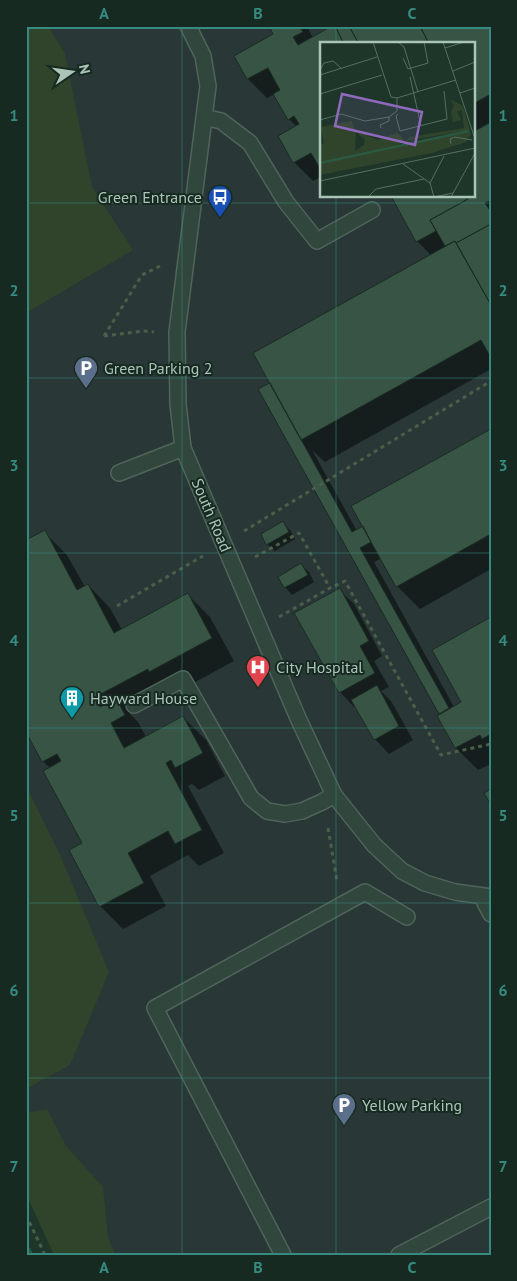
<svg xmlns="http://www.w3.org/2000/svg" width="517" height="1281" viewBox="0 0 517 1281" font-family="'PT Sans',sans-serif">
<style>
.medical{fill:#293737;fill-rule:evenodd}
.green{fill:#2f442a}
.shadow{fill:#0007}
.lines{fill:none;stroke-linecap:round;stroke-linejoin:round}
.stream{stroke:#2b5841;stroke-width:10}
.building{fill:#375445;stroke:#192d23}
.service-casing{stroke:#4f655a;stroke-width:18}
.path{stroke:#495f4a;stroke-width:3;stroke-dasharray:4 4;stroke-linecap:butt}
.service{stroke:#31463c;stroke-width:15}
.grid{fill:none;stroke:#368a80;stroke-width:1;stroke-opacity:0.55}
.labels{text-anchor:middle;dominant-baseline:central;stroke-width:4;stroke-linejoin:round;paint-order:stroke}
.poi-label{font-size:16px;fill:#abc4b8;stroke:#172a21;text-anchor:start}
.street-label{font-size:16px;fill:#abc4b8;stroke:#172a21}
.inset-river{fill:none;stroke:#2b5841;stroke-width:2.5}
.inset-road{fill:none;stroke:#566f63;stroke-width:1}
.view{fill:#8e69bc;fill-opacity:0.15;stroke:#8e69bc;stroke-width:2.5}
.inset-edge{fill:none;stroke:#abc4b8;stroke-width:2.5}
.neatline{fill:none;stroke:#368a80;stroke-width:2}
.grid-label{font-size:16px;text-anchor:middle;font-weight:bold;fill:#368a80}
</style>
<rect width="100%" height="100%" fill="#1e362a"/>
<path class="medical" d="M26,26h465v1229h-430l-35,-76zM321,44h152v152h-152z"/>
<path class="green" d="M26,26h22l17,28 27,133 41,63 -107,63z
M26,786l35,71 48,115 -39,93 -44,24z
M47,1109l19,37 37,41 5,50 7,18h-61l-28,-61v-81z"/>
<path class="shadow" d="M270,26h37l6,12 178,-12v343l-166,93 -13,-12 45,81 134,-100v138l-71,40 -23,-23 -15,-28 -8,4 80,145 9,-5 28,-83v145l-13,6 -22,-22 -16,-33 -180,-326 11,-6 160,-128 -14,-14 -25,-45h81v-152h-152v133l-8,4 -19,-19 3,-35 -8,-8 -14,-25 -8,4 -19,-19 -13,-23 39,-21z
M283,523l7,7 5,9 -20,12 -8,-7z
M44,532l23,23 18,32 3,-2 22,23 12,22 66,-35 22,22 24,44 -61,33 -2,-3 -42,22 9,9 8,15 37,-20 23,23 19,36 -26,14 -7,-6 -4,2 36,67 -25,13 -11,-11 -38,21 16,30 -43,23 -23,-23 -16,-63 -34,-75 -7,-7z
M301,565l8,7 5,10 -22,13 -7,-8z
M339,590l15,14 28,52 -8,5 15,26 -8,4 10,10 22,39 -24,14 -14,-15 -19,-33 -2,1 -14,-15z"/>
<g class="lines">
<path class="stream" d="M26,1251l2,4"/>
</g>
<path class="building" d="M269,26h30l4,6 -10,5 5,8 34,-19h3l9,18h-23v126l-10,-17 -18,10 -15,-27 21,-12 -5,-8 -6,4 -15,-26 7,-4 -12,-22 -21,11 -13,-23 39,-22z
M335,26h14l10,18h-15z
M349,26h71l9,18h-70z
M420,26h71v68l-18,10v-60h-44z
M491,122v78l-6,3 6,9v12l-35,19 -1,-2 -10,5 -15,-26 38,-21 -2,-3h7v-64z
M391,196h75l2,3 -38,21 6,11 -20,11z
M491,224v81l-35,-62z
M455,241l36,64v53l-10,-18 -180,100 -48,-87z
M270,383l82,149 11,-6 8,16 -11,6 89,160 -10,6 -181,-325z
M491,429v105l-95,53 -45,-81z
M283,521l6,11 -23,13 -5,-11z
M45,530l32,60 11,-6 26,49 74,-40 24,45 -63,34 -1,-3 -53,28 5,10 16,-9 9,17 -14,8 13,25 59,-32 20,37 -28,15 -4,-8 -5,3 36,67 -27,14 -7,-13 -40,22 16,30 -45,24 -30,-57 13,-7 -39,-72 18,-10 -4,-7 -15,8 -16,-30v-192z
M301,563l7,12 -24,13 -6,-11z
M340,588l29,53 -9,5 15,27 -36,20 -45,-80z
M491,617v117l-9,5 -2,-4 -25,13 -18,-32 24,-14 -29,-52z
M377,685l22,41 -25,14 -23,-40z
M491,789v16l-7,-12z"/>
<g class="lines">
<g class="service-casing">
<path id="service" d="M188,26l15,30 5,30 -31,246 1,72 5,44 115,270 36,77 40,50 28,26 23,12 30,9 36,5
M204,117l17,4 29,22 36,59 31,39 55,-31
M119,473l64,-25
M134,705l49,-26 68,119 16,13 18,3 17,-3 20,-9 12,-7
M482,897l9,17
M283,1255l-128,-247 210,-116 42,25
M399,1255l92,-48"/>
</g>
<path class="path" d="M104,336l38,-61 18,-9
M104,336l40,-5 10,1
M244,531l247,-150
M255,557l44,-24 31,55
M117,606l86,-50
M279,617l51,-29 15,-7 96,174 50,-11
M328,828l9,53
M26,1215l19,40"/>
<use href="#service" class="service"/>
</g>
<path class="grid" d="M182,26v1229M336,26v18M336,196v1059M26,203h465M26,378h465M26,553h465M26,728h465M26,903h465M26,1078h465"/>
<defs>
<g id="bus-pin" transform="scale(1.25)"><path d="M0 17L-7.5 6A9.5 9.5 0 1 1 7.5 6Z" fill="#1a4fb4" stroke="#172a21"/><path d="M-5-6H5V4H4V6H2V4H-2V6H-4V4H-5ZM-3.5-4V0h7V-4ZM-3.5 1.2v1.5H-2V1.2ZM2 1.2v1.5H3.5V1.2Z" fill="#fff"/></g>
<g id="parking-pin" transform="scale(1.25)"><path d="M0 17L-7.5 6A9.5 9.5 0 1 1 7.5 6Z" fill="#5c6f8a" stroke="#172a21"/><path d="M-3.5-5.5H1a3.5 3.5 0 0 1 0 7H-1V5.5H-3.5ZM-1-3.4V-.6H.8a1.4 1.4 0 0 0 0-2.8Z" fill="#fff"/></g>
<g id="hospital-pin" transform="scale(1.25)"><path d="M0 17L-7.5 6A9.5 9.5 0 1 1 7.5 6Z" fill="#e0444e" stroke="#172a21"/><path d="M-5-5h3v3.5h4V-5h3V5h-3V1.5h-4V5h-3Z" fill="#fff"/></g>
<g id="building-pin" transform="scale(1.25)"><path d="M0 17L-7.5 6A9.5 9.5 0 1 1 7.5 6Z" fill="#0f9aa8" stroke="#172a21"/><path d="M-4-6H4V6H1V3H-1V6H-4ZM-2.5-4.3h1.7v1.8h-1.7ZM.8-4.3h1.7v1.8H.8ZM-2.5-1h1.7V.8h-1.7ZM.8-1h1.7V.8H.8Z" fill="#fff"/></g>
</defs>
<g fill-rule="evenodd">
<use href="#bus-pin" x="220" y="197"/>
<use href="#parking-pin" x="86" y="368"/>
<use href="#hospital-pin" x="258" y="667"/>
<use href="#building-pin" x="72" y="698"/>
<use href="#parking-pin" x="344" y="1105"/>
</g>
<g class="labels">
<g class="poi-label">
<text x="202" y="197" text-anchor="end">Green Entrance</text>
<text x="104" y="368">Green Parking 2</text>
<text x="276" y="667">City Hospital</text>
<text x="90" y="698">Hayward House</text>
<text x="362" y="1105">Yellow Parking</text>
</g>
<g class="street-label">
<text transform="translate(212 515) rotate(67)">South Road</text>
</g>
</g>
<g transform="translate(320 42)">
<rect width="155" height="155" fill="#1e362a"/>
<path d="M130,57l13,7 7,24 -65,11 6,-4 53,-9 -2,-18 -5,1 4,9 -8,2 -2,-10 3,-7zM32,79l4,13 -1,17 9,-6 1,-5 -7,-6 5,-1 14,7 20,-7 5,4 2,4 -4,3 -27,9 97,-22 1,3 -5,8 -34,11 -112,22v-30l4,-2 -3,-16z" fill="#2f442a"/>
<path class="inset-river" d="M0,121l149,-32"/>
<path class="inset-road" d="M53,0l18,55 6,1 59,-18M78,0l6,5 14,45M123,0l31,94M125,6l19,-6M83,16l5,11 20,-6 -4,-21M0,28l4,-7 9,-2 8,7M133,29l22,-9M0,33l57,-18M90,35l11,49M140,51l15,-5M0,52l62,-19M78,72l-2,2 4,15 47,-12 -3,-28M0,78l21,-6 24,7 24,-4 8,-6v-13M61,86l-1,-3 9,-4v-4M131,102l-1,-5 5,-2 17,3M83,122l27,19 4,14M0,139l155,-33M110,141l14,-27M48,155l8,-8 48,-10M114,155l19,-4M131,155l24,-44"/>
<path class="view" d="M22,52l80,18 -7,33 -80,-19z"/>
<rect width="155" height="155" class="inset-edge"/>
</g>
<rect width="517" height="1281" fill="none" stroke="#172a21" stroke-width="55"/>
<g transform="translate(72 72) rotate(77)" stroke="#172a21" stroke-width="4" paint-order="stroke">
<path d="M0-4L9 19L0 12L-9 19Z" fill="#abc4b8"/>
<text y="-8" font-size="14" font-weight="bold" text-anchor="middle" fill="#abc4b8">N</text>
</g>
<rect x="28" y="28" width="462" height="1226" class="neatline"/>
<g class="grid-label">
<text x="104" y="19">A</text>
<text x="258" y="19">B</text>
<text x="412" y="19">C</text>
<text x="14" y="121">1</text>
<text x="503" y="121">1</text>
<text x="14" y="296">2</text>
<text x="503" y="296">2</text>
<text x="14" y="471">3</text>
<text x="503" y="471">3</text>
<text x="14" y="646">4</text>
<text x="503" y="646">4</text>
<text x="14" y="821">5</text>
<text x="503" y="821">5</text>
<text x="14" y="996">6</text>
<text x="503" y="996">6</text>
<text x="14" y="1172">7</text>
<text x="503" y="1172">7</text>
<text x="104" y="1273">A</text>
<text x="258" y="1273">B</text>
<text x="412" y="1273">C</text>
</g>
</svg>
